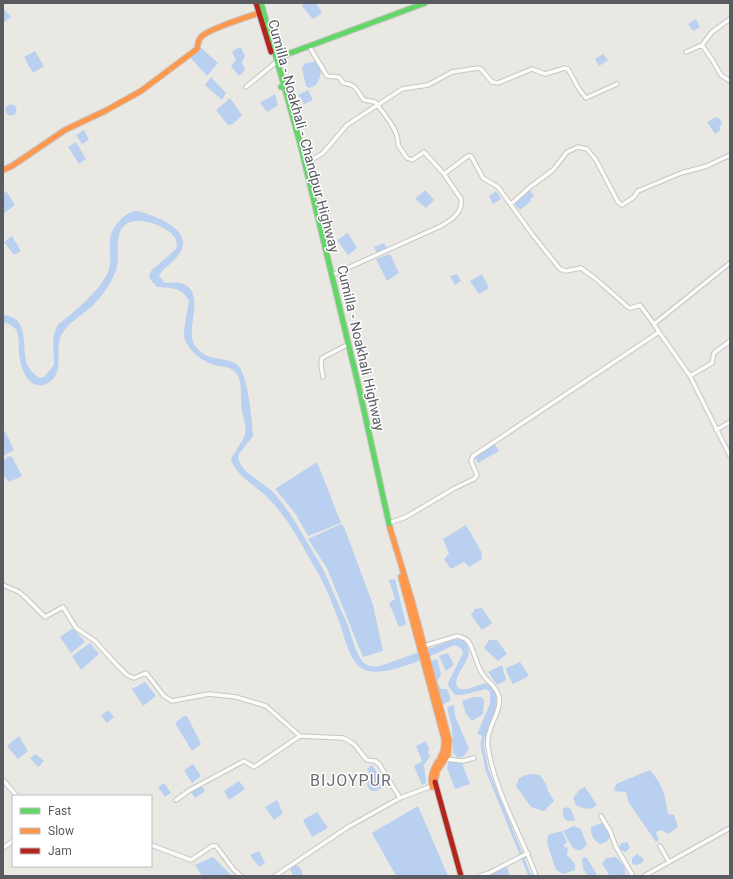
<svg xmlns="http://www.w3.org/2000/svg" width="733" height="879" viewBox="0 0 733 879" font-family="Roboto,sans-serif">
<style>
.water{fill:#b9d0f0}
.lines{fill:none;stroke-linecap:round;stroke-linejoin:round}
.canal{stroke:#b9d0f0;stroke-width:3}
.street-casing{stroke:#c5c5c3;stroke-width:5.5}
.fast-casing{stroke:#c6c5c4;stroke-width:7}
.slow-casing{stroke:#c6c5c4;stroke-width:7}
.jam-casing{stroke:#c6c5c4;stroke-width:7}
.street{stroke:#fcfcfb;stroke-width:3.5}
.fast{stroke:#63d668;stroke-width:5}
.slow{stroke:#ff974d;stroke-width:5}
.jam{stroke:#b3261e;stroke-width:5}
.rail{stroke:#e1e1e0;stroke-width:1;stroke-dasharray:1 5;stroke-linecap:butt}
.labels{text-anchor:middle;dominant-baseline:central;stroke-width:3;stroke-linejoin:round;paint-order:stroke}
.street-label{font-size:14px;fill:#595b60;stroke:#fff}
.quarter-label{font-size:16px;letter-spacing:1px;fill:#6a6d72;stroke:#fff}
</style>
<rect width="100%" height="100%" fill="#e9e8e3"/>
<path class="water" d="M303,3h13l6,10 -9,6 -11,-13z
M3,8l8,9 -8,6z
M696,19l4,8 -7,4 -5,-7z
M200,47l18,16 -11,13 -17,-19z
M238,48h3l4,8 -3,6 3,8 -5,5h-2l-7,-9 5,-6 -4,-8z
M35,51l9,15 -11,7 -9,-16z
M603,54l5,6 -9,6 -4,-7z
M316,61c8,6 5,16 0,24l-7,3 -3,-2 -4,-18 2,-4z
M211,77l15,16 -4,7 -17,-15z
M308,90l5,10 -9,4 -6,-9z
M275,94l3,11 -11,7 -7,-9z
M230,98l12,17 -9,9 -5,1 -12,-15z
M5.5 110a5.5 5.5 0 1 1 11 0a5.5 5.5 0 1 1-11 0Z
M716,117l4,2 2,5 -3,3 2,3 -6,4 -8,-12z
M84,130l5,10 -7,4 -6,-9z
M76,142l10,17 -7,5 -11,-17z
M425,190l9,10 -8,8 -11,-9z
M530,190l4,6 -4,3 1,2 -11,9 -7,-8z
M6,191l9,14 -11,8 -1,-19z
M496,191l5,8 -8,5 -4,-8z
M138,211c19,6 62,20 38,47 -6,7 -13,10 -17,18l6,7c5,0 11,-1 15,0 28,7 5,45 14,61 11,18 26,12 41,19 13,6 17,58 18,73l-14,18c-5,15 24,28 33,37 19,20 32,47 47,71 7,12 12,25 18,39 3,8 8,16 11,25 4,11 7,26 15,36 5,5 11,5 17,4l76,-27 7,1c18,18 -12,31 -6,47l3,2h8l17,-6c23,8 4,39 1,54l-9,-3 13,-30v-12l-4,-3 -24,6h-7l-7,-9 1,-5 14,-28 -2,-5 -6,-3 -3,1c-19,9 -70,34 -89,23 -14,-8 -19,-34 -24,-48 -7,-18 -14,-37 -24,-53 -16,-28 -31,-58 -56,-78 -11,-9 -24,-17 -28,-31 4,-8 11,-16 14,-24 2,-8 -2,-17 -3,-25 -2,-12 2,-32 -9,-40 -5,-4 -13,-3 -18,-5 -13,-3 -27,-15 -31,-28 -1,-3 4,-30 5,-36 -7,-14 -19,-13 -32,-14l-8,-9 1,-5 2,-3 24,-21c8,-19 -37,-35 -50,-25 -14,9 -4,35 -11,49 -5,12 -14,25 -24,34 -10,9 -22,15 -29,27 -9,14 4,38 -13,48 -4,3 -7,4 -12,3 -12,-3 -17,-21 -18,-32 -1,-7 1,-14 -2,-21 -1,-5 -9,-9 -14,-10v-7c28,2 18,33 24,49 2,5 8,11 12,14l5,-1 10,-12c0,-11 -3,-28 3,-39 3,-4 8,-7 12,-10 13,-12 28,-24 37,-40 7,-12 3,-24 4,-36 1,-13 15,-29 28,-29z
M348,233l9,15 -9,7 -11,-15z
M12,236l9,15 -7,4 -10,-13z
M384,243l3,5 -10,5 -3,-6z
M390,254l9,19 -12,8 -11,-22z
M457,274l4,7 -6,4 -5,-9z
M482,274l7,14 -10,6 -9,-13z
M5,431l9,19 -11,6v-24z
M494,443l5,8 -21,12 -4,-7z
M10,456l2,1 10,19 -13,6 -6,-7v-15z
M317,462l24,61 -33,13 -13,-23 -20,-24z
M341,524l3,3 29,78 10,46 -20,6 -36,-89 -19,-29z
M466,525l15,26 1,8 -13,8 -5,-5 -13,7 -7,-10 5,-5 -6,-15z
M395,579l11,45 -7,3 -10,-24 6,-4 -6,-19z
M482,608l10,15 -10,7 -11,-15 4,-6z
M73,628l12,14 -14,11 -11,-16z
M489,640h8l10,14 -9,7 -14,-13z
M90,643l9,11 -18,16 -9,-14z
M448,653l6,12 -8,6 -7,-15z
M437,659l4,15 -4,8 4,7h6l4,11 -11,6 -9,-45z
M520,662l9,14 -16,8 -1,-1 -6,-13v-2z
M502,665l4,15 -9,5 -9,-13z
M145,682l11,14 -13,10 -11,-17z
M474,697h7l3,3 -1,14 -11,7 -6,-7 -4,-13z
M454,705l1,11 14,33 -6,8 -5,1 -5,-5 -1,-26 -5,-20z
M108,710l6,7 -7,6 -6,-7z
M184,716h3l14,28 -9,7 -17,-28z
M19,736l9,15 -10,8 -11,-13z
M426,741l3,8 -1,3 2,4 -6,9 2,18 -4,2 -8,-19 8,-5 -6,-15z
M36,754l8,7 -6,6 -8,-9z
M449,761l13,2 8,21 -15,5 -8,-21z
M193,764l8,12 -9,7 -8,-13z
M372,765l7,10 6,11 -9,5h-5l-4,-6 2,-12 -2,-4z
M650,770c13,15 15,25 18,44l6,1 4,12 -10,7 -7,-4 -5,2 3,8 -3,2 -27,-39 -3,-11 -12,-1 2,-7z
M534,774l6,1 6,9 2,7 6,10 -10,10 -13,-4 -15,-21 3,-8 7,-3z
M239,781l6,8 -16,11 -5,-9z
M164,783l7,10 -6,4 -7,-10z
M201,785l4,6 -10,7 -4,-6z
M585,787l12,18c-7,6 -13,4 -21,0l-3,-7 6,-8z
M277,800l6,13 -9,7 -9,-13z
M418,806l30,70h-52l-24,-43z
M567,807l4,2 4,11c-10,3 -13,-2 -12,-11z
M317,812l11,16 -16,9 -9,-17z
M601,823l5,3 4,12 -4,4 -6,2c-7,-4 -9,-9 -9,-17z
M574,826l7,3 6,16 -6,5h-5l-5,-5 -8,-14z
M561,831l3,4 3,7 -4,4 5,2 -1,7 8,9v6l-12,4 -7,-4 -9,-27 1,-8z
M627,842l3,5 -4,5 -8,-3 3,-6z
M259,851l6,12 -6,4 -9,-12z
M637,854l7,5 -2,4 -5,2 -5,-1v-6z
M213,857l19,19h-30l-7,-11z
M586,857l10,16 -1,3h-7l-5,-7 -1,-11z
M616,857l8,9 2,9 -3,1h-13l-8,-12 4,-6z
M296,865l5,4 2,7 -10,-1 -3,-7z
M507,867l3,9 -19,-1 9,-6z"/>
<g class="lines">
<path class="canal" d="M484,733l-2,12 5,25 43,106"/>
<g class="street-casing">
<path id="street" d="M730,19l-18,13 -10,13 11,16 8,14 9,6
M309,46l18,30 12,1 4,6c13,1 14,8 21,17l11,2c9,12 24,28 23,43l9,13 5,2 12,-8 20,22 24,-18h3l12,22 15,9 34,47 28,35 6,2 15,-3 15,11 33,29h2l9,-3 14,19
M686,52l16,-7
M246,87l29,-24
M305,164l18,-11 24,-28 55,-36 26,-4 24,-13 26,-4 3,1 11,13 6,1 34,-14 13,5 20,-6 3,1 11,20 7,9 31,-14
M511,204l19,-17 23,-17 14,-18 11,-5 9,2 9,11 22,42 4,3 12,-8 4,-6 43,-18 26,-7 23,-11
M332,275l109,-49c10,-6 22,-13 20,-27l-17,-25
M659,332l31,44 40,80
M690,376l22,-13 2,-10 16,-12
M323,377l-2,-12 1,-7 23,-12
M716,430l14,-8
M389,523l17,-6 49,-29 19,-9 3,-4 -6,-14 2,-5 186,-124 -5,-8 76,-61
M3,585l16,7 6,5 20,20 18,-10 13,21 19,13 21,23 11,11 7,3 12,-5 18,23 8,5 37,-7 27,3 30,9 34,30 43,2c14,5 15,13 24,22l8,1 4,3 21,34
M424,646l33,-10c5,1 8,2 11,5 7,10 8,24 15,34 5,7 14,12 16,22 3,15 -14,32 -11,50 7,46 33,86 48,129
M446,759l17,2 11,-3
M3,780l14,16
M176,800l14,-10 54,-29 10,6 46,-31
M601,816l9,15 6,16 17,29
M151,845l40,15 21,-14h4l18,24 7,6
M660,846l9,16
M3,848l10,-7
M275,876l73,-49 52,-29 32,-12
M480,876l9,-3 39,-20
M644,876l86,-48"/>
</g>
<g class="fast-casing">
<path id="fast" d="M261,3l39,140 59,245 31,140
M270,49l4,-1
M277,58l148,-55
M281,87l3,-1"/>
</g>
<g class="slow-casing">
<path id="slow" d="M3,170l9,-4 53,-36 40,-19 36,-20 56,-42c1,-4 1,-9 4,-12 7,-8 46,-20 58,-24
M390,528l22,73 37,139 -1,15 -11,16 -2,11
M401,577l43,161c3,23 -16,25 -12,49"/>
</g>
<g class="jam-casing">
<path id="jam" d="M256,3l15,49
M435,782l26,94"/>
</g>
<use href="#street" class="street"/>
<use href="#fast" class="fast"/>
<use href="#slow" class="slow"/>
<use href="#jam" class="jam"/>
<path class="rail" d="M144,3l205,523 50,133 84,217"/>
</g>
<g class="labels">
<g class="street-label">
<text transform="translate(304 136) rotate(75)">Cumilla - Noakhali - Chandpur Highway</text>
<text transform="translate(361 348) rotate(77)">Cumilla - Noakhali Highway</text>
</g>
<g class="quarter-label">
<text x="351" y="780">BIJOYPUR</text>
</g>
</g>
<rect width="733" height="879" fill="none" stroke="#595b60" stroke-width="8"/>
<rect x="12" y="795" width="140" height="72" fill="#ffffff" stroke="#bdbdbf"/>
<rect x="20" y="808" width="20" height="6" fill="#63d668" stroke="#bdbdbf"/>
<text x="48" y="815" font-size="12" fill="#595b60">Fast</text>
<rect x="20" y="828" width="20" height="6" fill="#ff974d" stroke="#bdbdbf"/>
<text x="48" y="835" font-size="12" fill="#595b60">Slow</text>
<rect x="20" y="848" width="20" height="6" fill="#b3261e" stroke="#bdbdbf"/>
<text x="48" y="855" font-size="12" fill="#595b60">Jam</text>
</svg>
